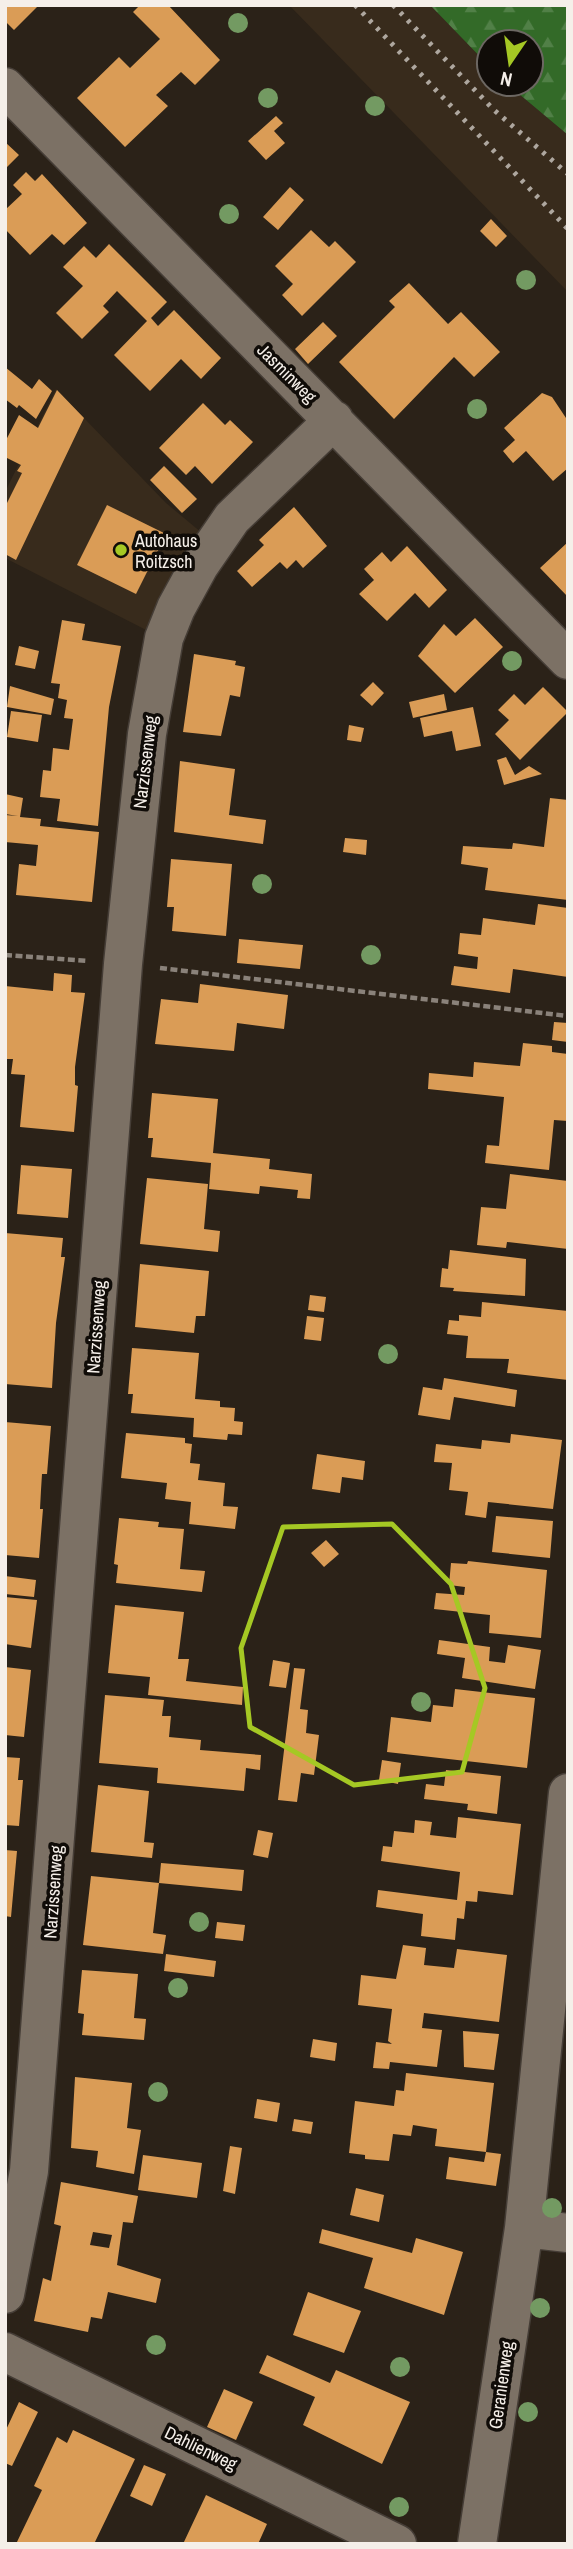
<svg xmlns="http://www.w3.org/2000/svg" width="573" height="2549" viewBox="0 0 573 2549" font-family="'Archivo Narrow',sans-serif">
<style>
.built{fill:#382b1c}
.forest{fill:url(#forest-firs)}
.building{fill:#da9c56;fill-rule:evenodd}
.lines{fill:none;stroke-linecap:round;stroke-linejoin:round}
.minor-casing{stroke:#453d36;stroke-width:41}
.path{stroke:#8a827a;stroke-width:4.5;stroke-dasharray:7 3.5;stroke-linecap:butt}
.minor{stroke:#7c7165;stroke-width:38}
.rail{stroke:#aea79f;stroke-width:5;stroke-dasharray:3.5 7;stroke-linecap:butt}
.tree{fill:#739a62}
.marked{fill:none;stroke:#a5c824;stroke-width:5;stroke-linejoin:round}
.poi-dot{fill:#a5c824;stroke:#100c08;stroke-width:2.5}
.labels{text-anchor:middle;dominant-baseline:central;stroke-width:7;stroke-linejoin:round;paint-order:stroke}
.street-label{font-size:18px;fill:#f5efe9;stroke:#100c08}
.poi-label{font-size:18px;fill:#f5efe9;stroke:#100c08;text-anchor:start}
</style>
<defs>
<pattern id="forest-firs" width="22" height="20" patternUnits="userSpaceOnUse" patternTransform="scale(1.75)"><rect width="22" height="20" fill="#336a28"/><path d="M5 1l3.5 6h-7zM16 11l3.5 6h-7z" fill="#518047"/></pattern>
</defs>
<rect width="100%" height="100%" fill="#2b2218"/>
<path class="built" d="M289,5h141l59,61v18h18l61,51v157z
M56,389l110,114 36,30 -46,102 -151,-77v-66z"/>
<path class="forest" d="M430,5h138v130l-61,-51h24v-42h-42v24z"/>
<path class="building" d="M5,5h34l-25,25 -9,-9z
M140,5h28l52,55 -25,25 -14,-13 -25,23 12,11 -43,41 -48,-49 42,-41 11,11 30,-29 -27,-27z
M276,116l7,7 -9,8 11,12 -19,17 -18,-19z
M5,142l14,13 -14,14z
M26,172l9,9 7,-7 45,49 -23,22 -12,-11 -22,21 -25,-26v-19l17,-16 -9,-9z
M290,187l14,13 -26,30 -15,-13z
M491,219l16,17 -11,11 -16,-16z
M311,230l18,17 6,-6 21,21 -54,54 -20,-21 11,-11 -18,-18z
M109,244l58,58 -16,16 7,8 16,-16 47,48 -20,21 -20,-20 -31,32 -36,-36 33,-34 -30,-30 -14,15 6,6 -27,27 -26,-26 27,-27 -20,-19 21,-21 12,12z
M409,283l39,41 13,-12 39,40 -26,25 -20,-20 -60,62 -55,-57 56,-55 -6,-6z
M323,322l14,14 -29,28 -13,-15z
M5,367l27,22 7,-10 13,12 -16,28 -17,-14 -2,3 -12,-9z
M57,390l27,28 -68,142 -11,-6v-47l17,-34 -5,-2 4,-6 -16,-8v-15l14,-27 19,13z
M542,393l10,4 16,24v47l-15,13 -27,-30 -13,12 -10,-12 12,-11 -11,-12z
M203,403l22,22 5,-5 23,22 -41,42 -17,-18 -9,9 -27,-27z
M164,466l33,33 -15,14 -32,-33z
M107,505l59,29 -30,60 -59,-29z
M294,507l33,39 -24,22 -7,-8 -9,9 -7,-7 -28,25 -15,-16 27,-26 -5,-5z
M568,542v55l-28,-29z
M407,546l40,44 -18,18 -14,-15 -28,28 -28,-27 15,-14 -10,-11 18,-17 9,10z
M475,618l28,29 -48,46 -37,-37 26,-32 12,12z
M62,620l23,4 -3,16 39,6 -12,61 -11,119 -41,-5 3,-22 -20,-2 3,-27 8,1 2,-23 16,2 4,-31 -9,-1 3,-18 -9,-2 2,-14 -9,-1z
M19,646l20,5 -4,18 -20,-4z
M194,654l42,7 -1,4 10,2 -5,30 -10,-2 -9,41 -38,-4z
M373,682l11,11 -12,13 -12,-11z
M10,686l44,13 -3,16 -44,-8z
M543,687l25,25 -48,48 -25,-26 14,-14 -11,-10 16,-16 11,11z
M444,694l3,16 -34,8 -4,-16z
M473,707l8,39 -25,5 -4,-20 -28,6 -4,-19z
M11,711l31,4 -4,27 -31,-5z
M349,725l15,3 -3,14 -14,-2z
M506,757l9,18 14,-9 13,8 -38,11 -7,-25z
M180,761l55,8 -6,46 37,5 -3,24 -89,-12z
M5,794l18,4 -3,19 21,2 -1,7 59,6 -7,70 -76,-7 3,-31 17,2 2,-21 -33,-3v-27l13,1 -13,-2z
M550,798l18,2v100l-83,-10 3,-22 -27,-4 2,-18 49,3 1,-6 31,4z
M345,838l22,2 -1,15 -23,-3z
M171,859l61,5 -6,72 -54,-5 2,-24h-7z
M538,904l30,4v69l-55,-8 -3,24 -59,-8 3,-19 23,3 1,-12 -20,-3 2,-21 21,2 2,-17 52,7z
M239,939l64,6 -3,24 -63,-6z
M54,973l18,2 -1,17 14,1 -10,74v18l3,1 -4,46 -54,-5 5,-52 -14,-1 2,-15h-8v-73l48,5z
M200,984l88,11 -4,34 -47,-6 -3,28 -79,-7 6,-45 37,4z
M554,1022l14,1v19l-16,-2z
M523,1043l29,3v6l16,2v67l-14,-1 -5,50 -64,-7 2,-18 12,1 5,-49 -76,-8 1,-16 44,4 1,-15 46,4z
M152,1093l66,6 -5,54 57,6 -1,10 43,5 -2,25 -13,-1 1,-8 -38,-4 -1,8 -50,-5 2,-26 -60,-6 2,-19h-5z
M21,1165l51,4 -4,49 -51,-4z
M510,1174l58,7v68l-61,-7 -1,6 -29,-3 4,-38 25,2z
M147,1178l61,6 -4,45 16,2 -2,21 -78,-8z
M5,1233l58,5 -2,19h4l-9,66 -4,65 -47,-4z
M450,1250l76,9 -1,37 -72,-5 1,-3 -14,-1 2,-19 6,1z
M140,1264l69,7 -4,45h-9l-2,17 -59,-6z
M310,1295l16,2 -2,15 -16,-2z
M482,1302l86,9v69l-61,-7 2,-14 -43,-1 2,-22 -21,-2 2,-14 10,1v-6l22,2z
M307,1316l17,2 -3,23 -17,-2z
M132,1348l67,5 -4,46 25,2v6l15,1 -1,13 9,1 -1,13 -14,-1 -1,6 -34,-3 1,-19 -63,-5 2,-19h-5z
M444,1378l73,12 -2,17 -61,-10 -4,23 -32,-5 5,-28 19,3z
M5,1422l46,4 -4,48h-5l-1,16 -1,19h3l-4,49 -34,-3z
M126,1433l59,5v5l7,1 -2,19 10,1 -2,16 27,3 -2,23 15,1 -3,22 -46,-5 2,-22 -26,-3 2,-16 -46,-5z
M511,1434l51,6 -9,69 -65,-7 -2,16 -21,-3 3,-23 -19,-2 3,-27 -18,-1 2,-18 45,5 1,-9 28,3z
M317,1454l48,7 -2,19 -21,-3 -2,16 -28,-4z
M496,1516l57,5 -3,37 -58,-6z
M119,1518l40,4 -1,5 26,2 -4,40 25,2 -3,21 -86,-9 2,-18 -4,-1z
M326,1540l13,14 -15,13 -13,-14z
M468,1561l79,9 -6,68 -52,-5 1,-18 -56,-6 2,-16 28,2 1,-8 -16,-2 2,-22 16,1z
M5,1576l31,4 -2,17 -29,-3z
M5,1597l32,3 -6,48 -26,-4z
M115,1605l69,7 -6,47h11l-3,22 57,6 -1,18 -94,-10 2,-18 -42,-4z
M439,1640l51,7 -1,14 16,2 3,-18 33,5 -6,39 -73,-11 3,-20 -28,-4z
M273,1660l17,3 -4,25 -17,-2z
M5,1667l26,3 -7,67 -19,-2z
M294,1668l11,1 -5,40 8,1 -2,23 13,2 -5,40 -13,-2 -4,29 -19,-2z
M455,1689l80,9 -8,70 -140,-16 4,-35 40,5 2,-17 20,2z
M105,1695l59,5 -2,16h9l-2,21 32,3 -1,10 61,5 -1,15 -14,-2 -2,23 -87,-8 1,-15 -59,-5z
M5,1757l15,1 -2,22h5l-4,46 -14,-1z
M382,1760l19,3 -3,21 -19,-4z
M446,1770l55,6 -4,38 -30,-4 1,-6 -44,-5 2,-15 18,2z
M98,1785l51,6 -5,51 10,1 -2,15 -61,-6z
M458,1817l63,7 -8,71 -35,-4 -1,11 -11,-1 -2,18 -7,-1 -2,22 -34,-4 2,-22 -47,-7 2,-17 79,10 3,-28 -79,-11 2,-15 9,1 2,-16 20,2 1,-13 17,2 -2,13 26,3z
M258,1830l15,3 -5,25 -15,-3z
M5,1850l12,1 -6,66 -6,-1z
M161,1863l83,7 -2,21 -83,-8z
M91,1876l68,7 -6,50 13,2 -3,19 -80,-9z
M217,1922l28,3 -2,16 -28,-3z
M403,1945l23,3 -2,17 30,3 3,-19 50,6 -8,67 -75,-9 -2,15 20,2 -5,37 -47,-5 -1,7 -16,-1 3,-26 16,2 -4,-3 4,-32 -34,-4 3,-30 35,4z
M166,1954l50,7 -2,16 -50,-6z
M82,1970l56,4 -4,44 12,1 -2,21 -62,-5 2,-21 -6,-1z
M463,2031l36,3 -5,36 -30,-3z
M313,2039l24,4 -2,18 -25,-4z
M406,2073l88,10 -8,69 -51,-6 2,-17 -24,-4 -2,11 -18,-2 -4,27 -24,-2v-4l-16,-2 6,-52 39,5 2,-16 8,1z
M75,2077l57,6 -5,45 14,2 -7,44 -38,-7 2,-16 -27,-3z
M257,2099l23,4 -3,19 -23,-4z
M294,2119l19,3 -2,12 -19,-3z
M230,2146l12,2 -7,46 -12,-3z
M486,2152l15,2 -5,32 -50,-7 3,-22 35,5z
M143,2155l59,8 -5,35 -59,-8z
M61,2182l77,14 -5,27 -10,-1 -6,43 44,14 -5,24 -48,-11 -6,27 -11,-2 -3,15 -54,-11 9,-43 8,3 10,-55 -7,-2zM93,2232l19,3 -3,13 -19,-3z
M356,2188l28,7 -5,27 -29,-7z
M322,2229l90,24 4,-15 47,14 -19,63 -80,-27 9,-30 -54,-15z
M308,2292l53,19 -17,42 -51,-18z
M267,2355l63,28 6,-13 74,32 -28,62 -79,-39 12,-28 -56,-24z
M224,2389l29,13 -17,38 -29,-13z
M19,2402l19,10 -26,54 -7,-3v-31z
M73,2430l62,29 -41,85h-78l26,-54 -8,-4 23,-49 10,6z
M144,2465l22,9 -14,32 -22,-10z
M206,2495l61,29 -9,20h-75z"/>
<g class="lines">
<g class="minor-casing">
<path id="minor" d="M5,87l563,573
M524,2228l44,5
M5,2294l24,-123 94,-1207 24,-230 17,-96 12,-30 23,-42 33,-48 102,-98
M5,2352l392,192
M477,2544l47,-316 44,-435"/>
</g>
<path class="path" d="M5,955l83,6
M160,968l408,48"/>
<use href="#minor" class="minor"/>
<path class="rail" d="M355,5l213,224
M393,5l101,105 74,64"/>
</g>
<g class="tree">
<circle cx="238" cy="23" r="10"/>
<circle cx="268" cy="98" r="10"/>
<circle cx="375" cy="106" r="10"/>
<circle cx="229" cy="214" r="10"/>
<circle cx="526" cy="280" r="10"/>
<circle cx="477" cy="409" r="10"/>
<circle cx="512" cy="661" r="10"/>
<circle cx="262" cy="884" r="10"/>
<circle cx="371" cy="955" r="10"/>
<circle cx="388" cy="1354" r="10"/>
<circle cx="421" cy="1702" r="10"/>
<circle cx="199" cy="1922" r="10"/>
<circle cx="178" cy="1988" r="10"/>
<circle cx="158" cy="2092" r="10"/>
<circle cx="552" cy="2208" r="10"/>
<circle cx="540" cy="2308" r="10"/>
<circle cx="156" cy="2345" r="10"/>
<circle cx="400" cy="2367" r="10"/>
<circle cx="528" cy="2412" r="10"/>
<circle cx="399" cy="2507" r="10"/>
</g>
<path class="marked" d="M392,1524l59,60 34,104 -23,84 -108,13 -104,-58 -9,-79 42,-121z"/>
<circle class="poi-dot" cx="121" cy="550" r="7"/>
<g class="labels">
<g class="street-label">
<text transform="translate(287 373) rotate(45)">Jasminweg</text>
<text transform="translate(145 762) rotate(-83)">Narzissenweg</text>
<text transform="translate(96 1327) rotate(-86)">Narzissenweg</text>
<text transform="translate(53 1892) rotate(-86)">Narzissenweg</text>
<text transform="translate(501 2385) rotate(-82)">Geranienweg</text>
<text transform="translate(201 2448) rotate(26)">Dahlienweg</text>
</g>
<g class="poi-label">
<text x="135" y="540">Autohaus<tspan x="135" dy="21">Roitzsch</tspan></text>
</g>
</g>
<rect width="573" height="2549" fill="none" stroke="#f5efe9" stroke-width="14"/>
<g transform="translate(510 63) rotate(193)"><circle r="33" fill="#100c08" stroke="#6c6762" stroke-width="2"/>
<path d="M0-5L12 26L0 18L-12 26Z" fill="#a5c824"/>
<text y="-10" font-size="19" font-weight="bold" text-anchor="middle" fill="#f5efe9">N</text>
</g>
</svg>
